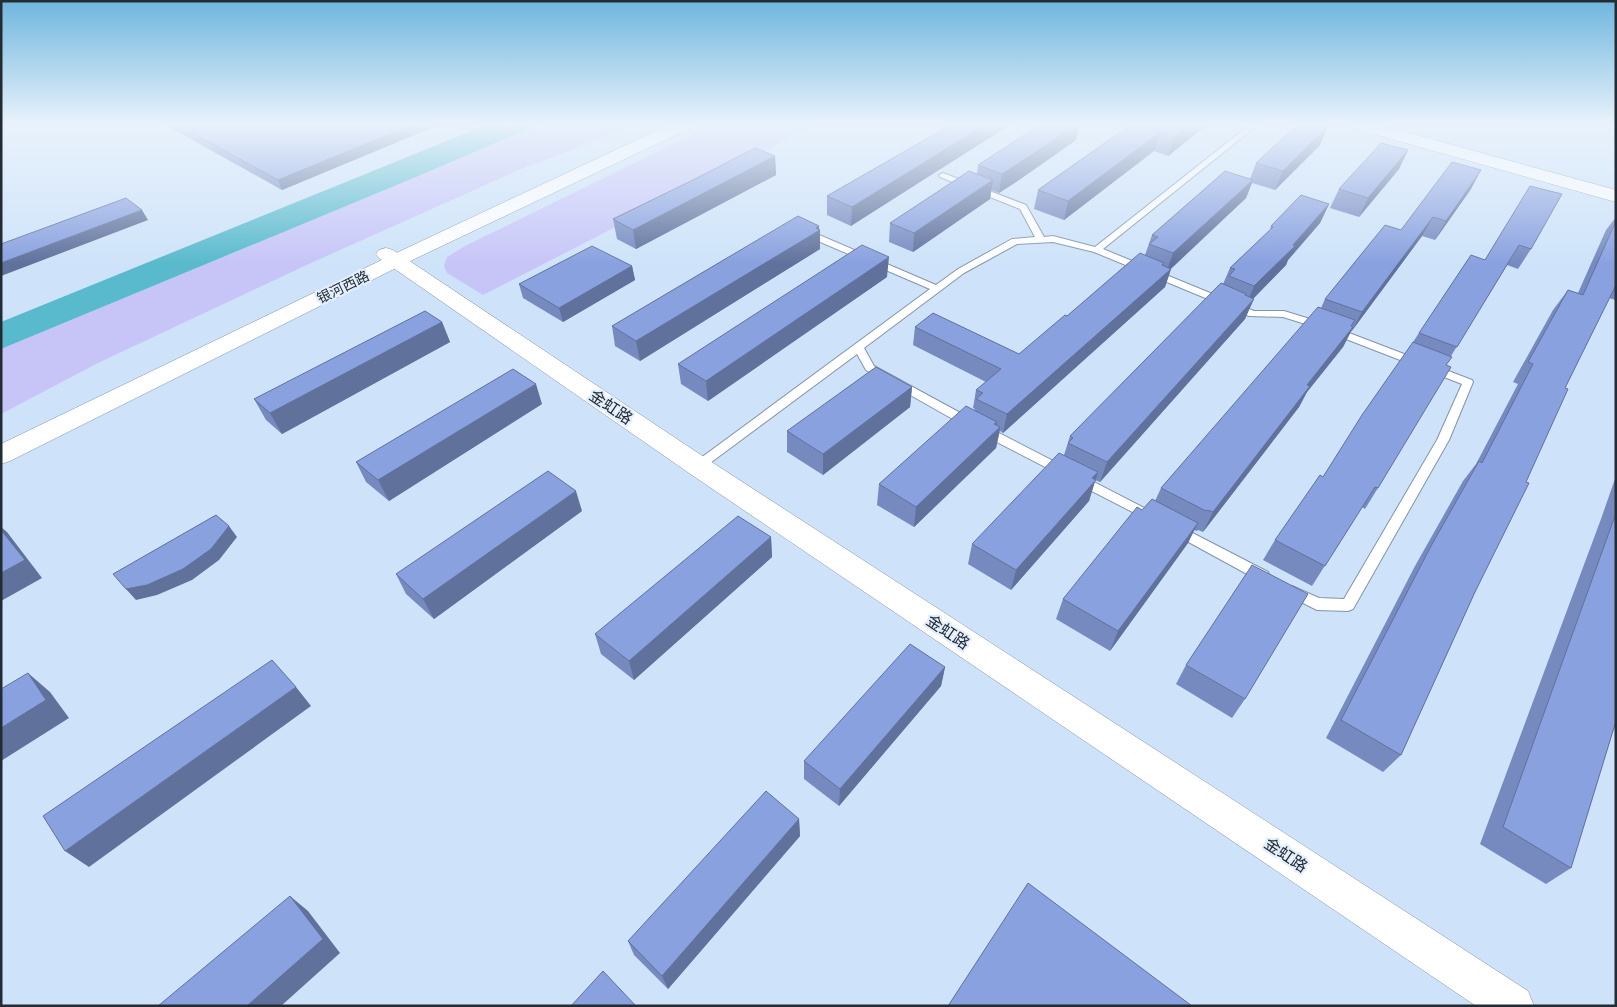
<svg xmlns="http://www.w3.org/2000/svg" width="1617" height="1007" viewBox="0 0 1617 1007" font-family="'Crimson Pro','Noto Sans SC',serif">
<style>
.green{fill:#c7c5f8}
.water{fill:#58bacc}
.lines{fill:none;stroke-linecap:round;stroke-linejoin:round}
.service-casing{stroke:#8194a9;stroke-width:2}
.tertiary-casing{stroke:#8194a9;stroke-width:1}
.secondary-casing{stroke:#8194a9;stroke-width:1}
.service{fill:#fff;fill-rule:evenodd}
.tertiary{fill:#fff;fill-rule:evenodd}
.secondary{fill:#fff;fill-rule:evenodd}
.wall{fill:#768ac0}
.shaded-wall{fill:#60719c}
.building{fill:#89a1df;stroke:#60719c}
.labels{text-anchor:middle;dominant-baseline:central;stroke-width:4.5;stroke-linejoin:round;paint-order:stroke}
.far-street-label{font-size:14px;fill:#232b33;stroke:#e3effd}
.street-label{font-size:16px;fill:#232b33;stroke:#e3effd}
</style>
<rect width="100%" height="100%" fill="#cee3f9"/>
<path class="green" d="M542,123h90l-50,23 -61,23 -210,94 -213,100 -97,51v-65l415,-172z
M716,123h102l-335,172 -36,-22 -3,-7 3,-9 18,-11z"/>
<path class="water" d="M491,123h51l-126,54 -415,172v-27z"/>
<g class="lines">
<g class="service-casing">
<path id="service" d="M1252,123h8l-157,126 151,62h30l39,12 149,57 1,2 -24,58 -96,169 -5,2 -31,-1 -30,-15 -2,-4 2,-4 5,-1 27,12 25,1 93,-159 25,-56 -147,-57 -32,-10 -34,-1 -155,-64 -41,-10 -36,2 -53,29 -100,75 10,18 92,50 188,97 2,3 -2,3h-8l-188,-97 -92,-52 -9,-16 -155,115h-8l-2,-3 2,-3 236,-174 -126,-54v-4h6l126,54 22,-16 54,-30 23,-2 -15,-28 -80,-32 -1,-2 4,-2 83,32 18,32 9,-1 42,11z
M1177,525l91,47 2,4 -2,4 -5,1 -5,-1 -86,-47 -1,-3 1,-3z"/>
</g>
<g class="tertiary-casing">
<path id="tertiary" d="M386,248l7,2 314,209 821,532 6,15h-58l-787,-533 -310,-215 -3,-4 3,-4z"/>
</g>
<g class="secondary-casing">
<path id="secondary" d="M673,123h21l-2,4 -288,137 -394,197 -9,3v-20l389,-188z
M1347,123h26l243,67v12l-267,-75z"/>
</g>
<use href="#service" class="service"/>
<use href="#tertiary" class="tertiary"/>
<use href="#secondary" class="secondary"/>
</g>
<path class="wall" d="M162,123h281l-161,67z
M954,123l-103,103 -24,-11v-19z
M1130,123h79l-41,33 -14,-5 -90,69 -30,-11 4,-19 93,-66z
M1327,127l-7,18 -45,45 -23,-7 -6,15 -75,71 -6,18 -162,146 -3,-2 -4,17 -82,79 -37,-22 2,-21 95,-74 1,-1 -2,-1 3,-18 10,-8 -73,-37 2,-18 104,27 126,-99 7,-20 98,-56 6,-16z
M1076,140l-57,40 -20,13 -8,-3 -1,9 -77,53 -24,-10 1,-19 87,-49 1,-9z
M1408,150l-9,19 -40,48 -29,-9 9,-19z
M775,156l1,19 -140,74 -19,-10 -4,-20z
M1530,186l1,63 -13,20 -11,-4 -56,91 -73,132 -13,21 -3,-2 -50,79 -49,-26 12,-20 48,-63 96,-144 66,-73z
M1471,189l-36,51 -13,-4 -71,96 -8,15 -36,45 -8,15 -96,125 -5,-2 -1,1 -3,-1 -6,13 -78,108 -54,-32 7,-20 79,-89 13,-9 6,-13 160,-180 4,-9 76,-69z
M1329,204l-9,19 -32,37 -2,5 -33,34 -8,20 -145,163 -5,-2 -6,21 -78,89 -43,-26 4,-20 92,-89 6,-19 153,-152 7,-16 40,-38 1,-4z
M1616,217v82l-1,1 -6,-2 -44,90 -90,204 -74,163 -18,17 -57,-34 89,-172 48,-85 13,-17 42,-80 -5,-2 40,-72 15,-20 10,3 28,-63z
M819,229l1,20 -180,112 -25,-15 -3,-20z
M632,266l3,14 -72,42 -40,-24 -4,-14z
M887,277l-179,124 -27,-17 -3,-20z
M442,322l8,20 -168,92 -16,-14 -12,-21z
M912,387l-2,20 -87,68 -36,-23v-21z
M542,404l-153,97 -23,-19 -10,-20z
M1616,476v245l-45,147 -25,16 -66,-40 121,-325z
M582,511l-148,108 -28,-25 -10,-20z
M771,537l1,20 -138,123 -33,-26 -6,-20z
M1186,665l59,34 -13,19 -56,-34z
M945,667l-4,19 -102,120 -35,-27v-18z
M799,819l1,17 -132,153 -34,-34 -6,-14z"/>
<path class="shaded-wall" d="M416,123h27l-161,67 -4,-10z
M988,123h25l-162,103 1,-19z
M1079,123h1l-4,17 -57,40 -20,13 3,-19z
M1192,123h17l-41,33 6,-19z
M1327,127l-7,18 -45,45 8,-19z
M1159,133l-5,18 -90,69 4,-19z
M1408,150l-9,19 -40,48 9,-19z
M775,156l1,19 -140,74 -3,-19z
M1481,170l-10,19 -36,51 11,-19z
M993,180l-3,19 -77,53 1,-19z
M1253,180l-7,18 -80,75 7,-20z
M1329,204l-9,19 -32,37 -2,5 -40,41 8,-20 39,-41z
M142,210l6,10 -147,56v-13z
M1433,217l-11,19 -71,96 11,-20z
M819,226v4h1v19l-180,112 -4,-20z
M889,257l-2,20 -179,124 -2,-20z
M1164,263l-6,17 13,-11 -6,18 -162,146 4,-19z
M632,266l3,14 -72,42 -4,-14z
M1254,299l-9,20 -145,163 7,-20z
M1355,320l-7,13 5,-6 -10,20 -36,45 -8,15 -96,125 10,-20z
M442,322l8,20 -168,92 -12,-21z
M536,384l6,20 -153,97 -11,-21z
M912,387l-2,20 -87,68v-21z
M997,422l-2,11 5,-6 -4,21 -82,79 2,-20z
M1098,472l-9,29 -78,89 5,-20z
M576,491l6,20 -148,108 -11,-20z
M1198,523l-10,20 -78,108 8,-20z
M229,526l8,11 -18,23 -27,20 -35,15 -21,5 -10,-11z
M1,527l6,5 35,46 -41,23z
M771,537l1,20 -138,123 -5,-19z
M945,667l-4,19 -102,120 1,-17z
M28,673l22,19 19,26 -68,43v-33z
M296,687l15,19 -222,161 -24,-16z
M799,819l1,17 -132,153 -6,-13z
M290,896l18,15 32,42 -59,53h-34z"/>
<path class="building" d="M174,123h242l-138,57z
M954,123h34l-136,84 -25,-11z
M1043,123h36l-57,38 -20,13 -24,-9z
M1133,123h59l-18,14 -15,-4 -91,68 -30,-11z
M1299,123h12l16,4 -44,44 -27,-8z
M1381,143l27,7 -40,48 -29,-9z
M755,148l20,8 -142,74 -20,-11 82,-40z
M1452,162l29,8 -35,51 -13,-4 -71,95 -37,-13 60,-74 16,5z
M969,171l24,9 -79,53 -24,-10z
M1225,171l28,9 -80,73 -24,-9 9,-7 -6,-2z
M1530,186l32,8 -31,55 -12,-4 -62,102 -38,-14 52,-78 14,5z
M1301,195l28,9 -36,41 2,1 -41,40 -25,-10 6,-7 -5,-1 43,-41 -2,-1z
M126,198l16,12 -141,53v-19z
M798,216l21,10 -3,2 4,2 -184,111 -24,-15z
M1616,221v64l-51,103 3,1 -42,93 3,1 -54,109 -74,163 -60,-35 90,-174 48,-85 3,2 51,-99 -5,-2 40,-72 15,5z
M862,245l27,12 -183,124 -28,-17z
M592,246l40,20 -73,42 -40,-24z
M1140,253l24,10 -2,2 9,4 -164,145 -31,-15 7,-6 -7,-3 25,-21 -86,-42 18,-14 86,41 46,-39 2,1z
M1221,283l25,11 -1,1 9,4 -147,163 -39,-19 5,-5 -3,-2z
M1318,307l37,13 -4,6 2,1 -46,58 3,1 -97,126 -6,-2 -1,1 -45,-23z
M425,311l17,11 -172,91 -16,-14z
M1413,342l39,15 -6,8 5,2 -73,121 -3,-1 -50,79 -50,-26 45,-65 3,2 39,-62z
M876,367l36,20 -89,67 -36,-23z
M513,369l23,15 -158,96 -22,-18z
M966,406l31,16 -3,2 6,3 -84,80 -37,-23z
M1059,453l39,19 -6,6 4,2 -80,90 -44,-26z
M548,471l28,20 -153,108 -27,-25z
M1152,499l46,24 -80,108 -55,-32 74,-92 5,3z
M1616,513v208l-45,147 -68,-41z
M216,515l13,11 -18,23 -28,20 -36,16 -21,4 -13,-15z
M738,516l33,21 -142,124 -34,-27z
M1,530l24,30 -24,13z
M1252,565l56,29 -63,105 -59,-34z
M910,644l35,23 -105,122 -36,-28z
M272,660l24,27 -231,164 -22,-35z
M28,673l18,27 -45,28v-39z
M766,791l33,28 -137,157 -34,-35z
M1028,883l164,123h-244z
M290,896l33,43 -76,67h-89z
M603,971l33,35h-65z"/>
<linearGradient id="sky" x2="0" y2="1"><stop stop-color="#6eb6dd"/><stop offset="0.47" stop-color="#e9f2fc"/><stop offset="1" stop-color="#e9f2fc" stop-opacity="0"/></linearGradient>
<rect width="1617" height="264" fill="url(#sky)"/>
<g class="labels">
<g class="far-street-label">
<text transform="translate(343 287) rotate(-26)">银河西路</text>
</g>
<g class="street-label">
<text transform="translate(611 407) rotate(34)">金虹路</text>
<text transform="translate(948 632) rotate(34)">金虹路</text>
<text transform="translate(1286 855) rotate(34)">金虹路</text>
</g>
</g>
<rect width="1617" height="1007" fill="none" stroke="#232b33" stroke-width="5"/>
</svg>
